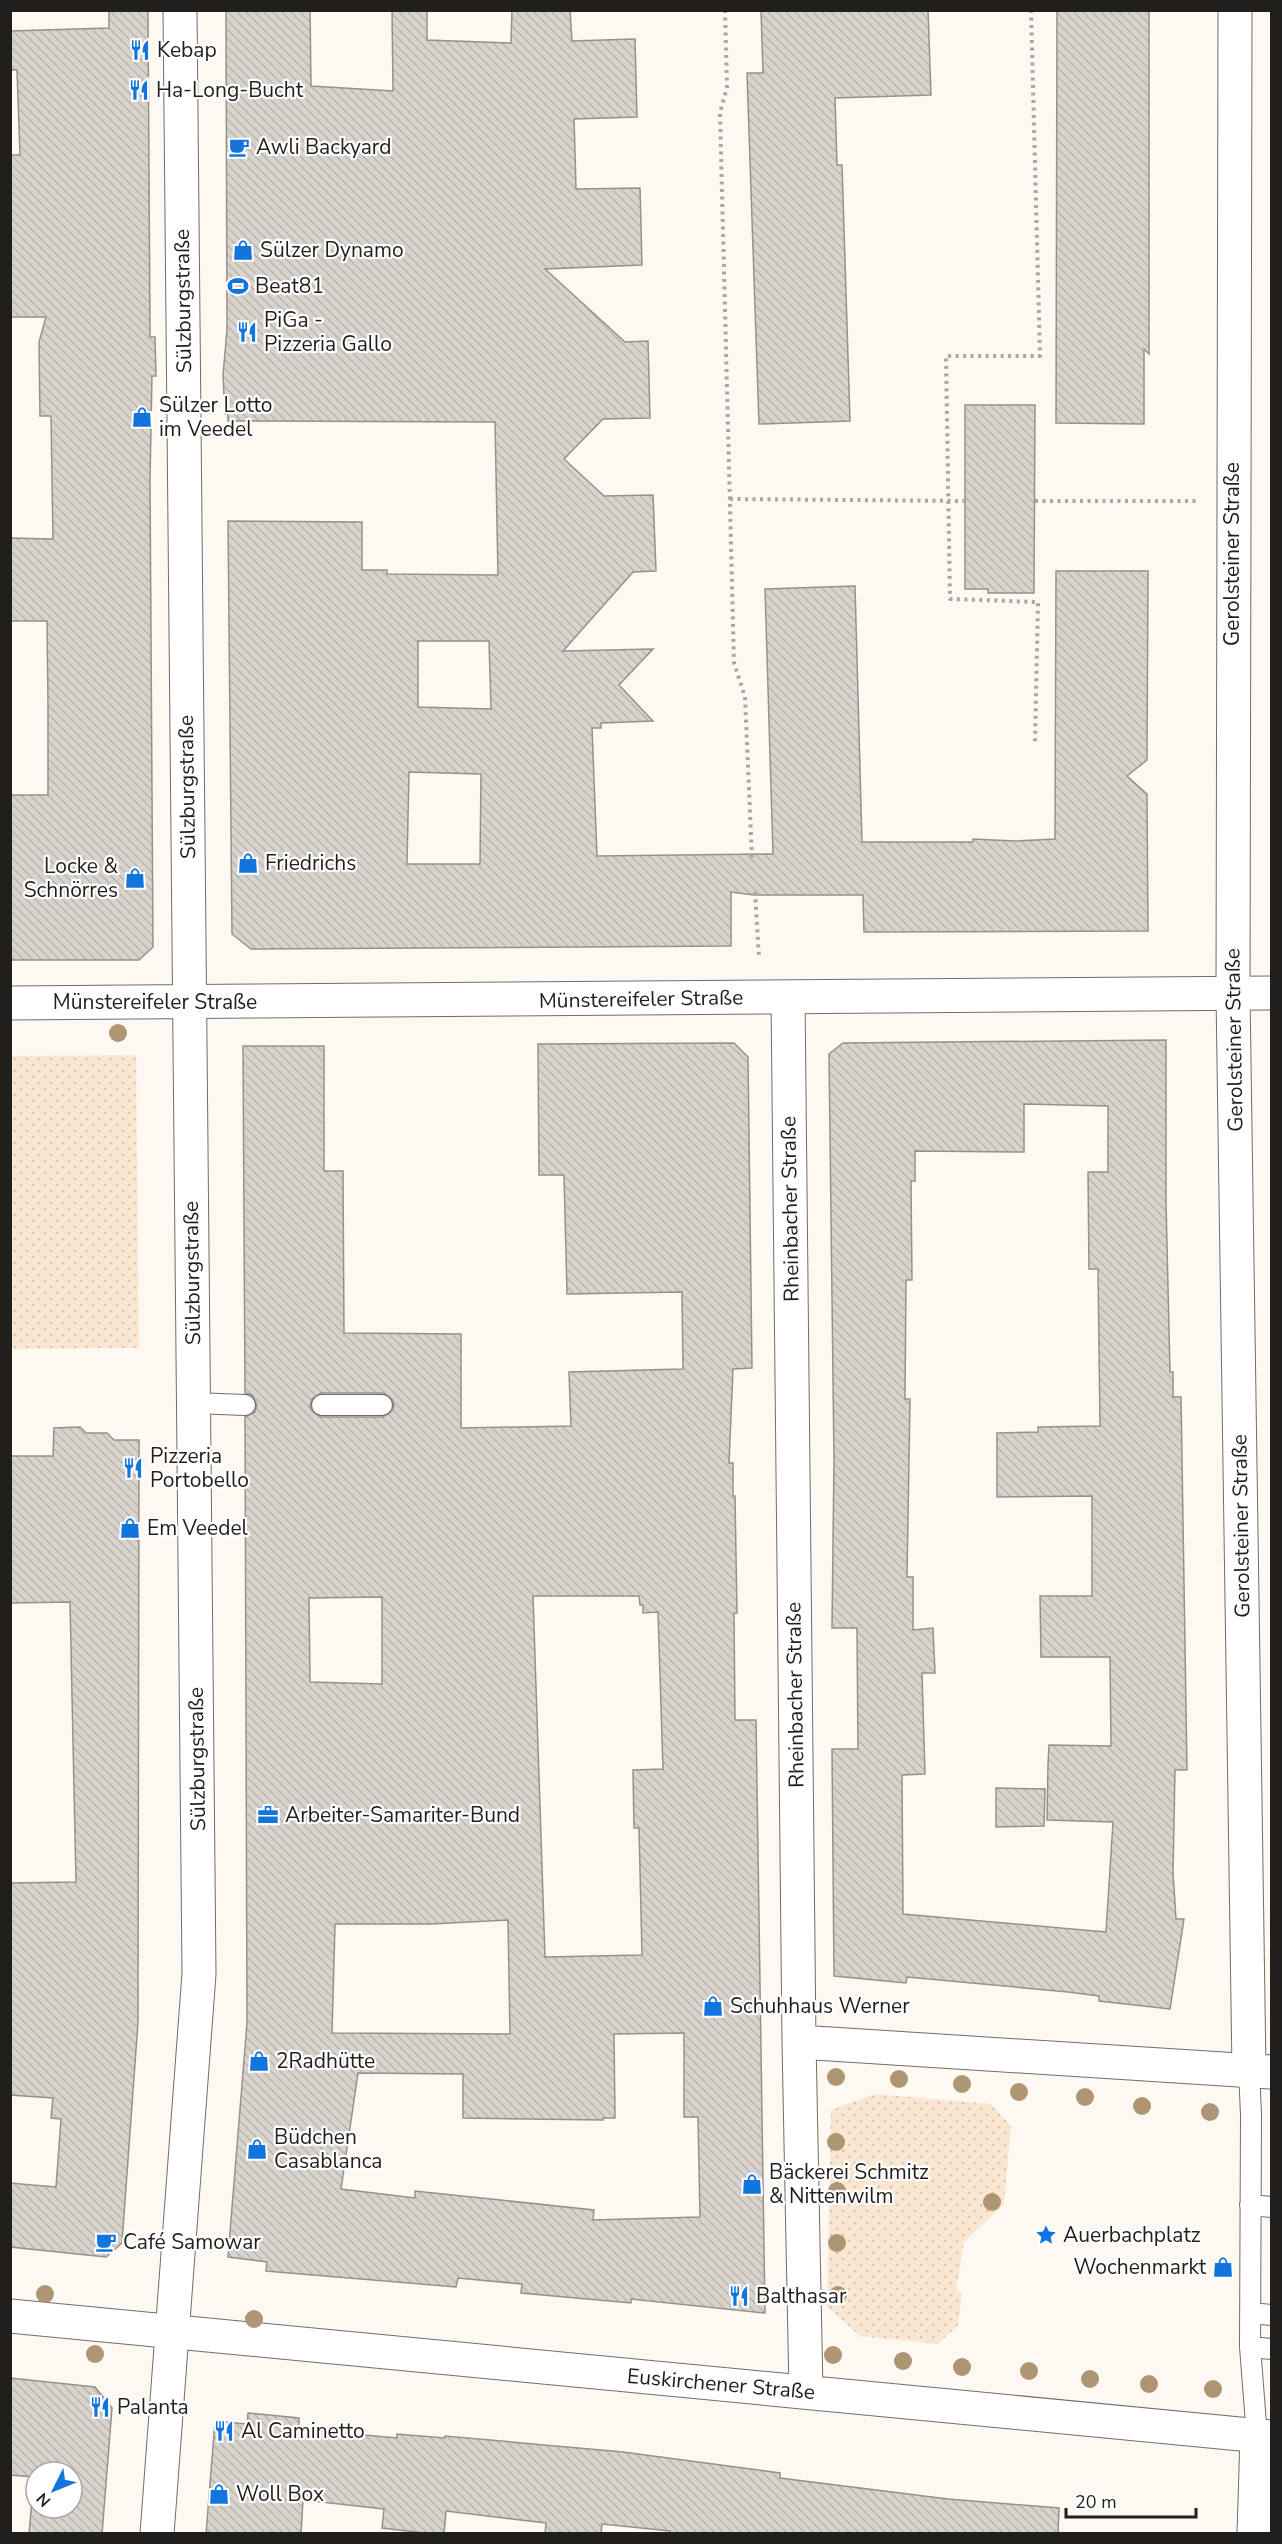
<svg xmlns="http://www.w3.org/2000/svg" width="1282" height="2544" viewBox="0 0 1282 2544" font-family="'Nunito Sans',sans-serif">
<style>
.park{fill:url(#park-dots)}
.building{fill:url(#building-back-hatch);stroke:#96918b;stroke-width:1.5;fill-rule:evenodd}
.lines{fill:none;stroke-linecap:round;stroke-linejoin:round}
.service-casing{stroke:#726d68;stroke-width:22}
.minor-casing{stroke:#726d68;stroke-width:35}
.path{stroke:#aaa6a1;stroke-width:4;stroke-dasharray:3 4.5;stroke-linecap:butt}
.service{stroke:#fff;stroke-width:20}
.minor{stroke:#fff;stroke-width:33}
.tree{fill:#ae9674}
.labels{text-anchor:middle;dominant-baseline:central;stroke-width:4.5;stroke-linejoin:round;paint-order:stroke}
.poi-label{font-size:21px;fill:#211f1d;stroke:#fff;text-anchor:start}
.street-label{font-size:21px;fill:#211f1d;stroke:#fff}
</style>
<defs>
<pattern id="park-dots" width="8" height="8" patternUnits="userSpaceOnUse" patternTransform="scale(1.5)"><rect width="8" height="8" fill="#fae7d2"/><path d="M2 2h.1M6 6h.1" fill="none" stroke="#d6c6b4" stroke-width="1.8" stroke-linecap="round"/></pattern>
<pattern id="building-back-hatch" width="6" height="6" patternUnits="userSpaceOnUse" patternTransform="scale(1.5)"><rect width="6" height="6" fill="#d8d3cd"/><path d="M-1 5l2 2M0 0l6 6M5-1l2 2" fill="none" stroke="#b9b5b0"/></pattern>
</defs>
<rect width="100%" height="100%" fill="#fdf8f2"/>
<path class="park" d="M136,1055l3,293 -128,1v-293z
M874,2094l117,10 20,22 -7,78 -40,38 -8,49 6,1 -4,34 -21,18 -77,-8 -33,-29 4,-197z"/>
<path class="building" d="M109,10h39l2,327h5l1,39h-4l-2,104 3,467 -14,13h-129v-165h38v-90l-1,-84h-37v-83l43,1 -2,-123h-11l-1,-74 7,-25h-36v-162h10l-3,-85h-7v-39l99,-3z
M226,10h84l1,76 82,5 -1,-81h35v30l84,3 1,-33h58l2,31 63,-2 2,78 -63,2 1,32 1,38 64,-1 2,77 -97,4 80,73 23,-1 2,77 -47,1 -39,40 40,37 49,-1 3,76 -23,1 -70,79 90,-2 -34,36 34,36 -52,2v5h-9l5,128 176,-2 -8,-265 90,-3 7,256h111v-3l42,2 40,-2 1,-268h92l-1,189 -20,16 20,18 1,137 -284,1 -1,-37h-109l-23,-3v54l-480,3 -19,-15 -4,-413 134,1v48h25v4l111,1 -3,-153 -267,-1v-7h-3l-2,-39 4,-45zM418,641h71l2,68 -73,-2zM409,772l72,2 -1,90h-73z
M761,10h167l3,85 -96,3 2,67h5l8,256 -91,3 -12,-351h16z
M1057,10h92v344l-5,-5v75l-88,-1z
M965,405h70l-1,188h-46v-4h-23z
M1166,1040v162l4,170h3v25h8l6,373h-12l-2,103 3,46h8l-14,90 -71,-8v-5l-31,-4 -161,-15 -1,6 -72,-7 -2,-227h26l-1,-121h-25l2,-168 -5,-406 14,-11zM1024,1104l84,2v66h-20l1,97h9l2,157 -62,1v5l-41,1v64l95,-1v100h-52l1,61h69l1,89 -62,-1 -1,19 -1,56 66,2 -7,110 -203,-18 -1,-139 23,-1 -3,-101h13l-2,-45 -20,2v-53h-6l3,-178h-5l1,-119h6l-1,-99h4v-30l109,1z
M734,1043l14,14 4,311 -19,1 -4,94h4v33h2l2,117h-3l1,107h21l9,593 -134,-14v4l-110,-10 1,-9 -64,-6 -2,9 -190,-16 1,-9 -39,-5 19,-234 -2,-606 10,-5 2,-7 -5,-10 -7,-2 -2,-347h81v125h19l1,162 117,1v94l110,-2 -2,-54 114,-3 -1,-77 -115,2 -3,-119h-25l-1,-131zM321,1393h62l9,6 2,7 -2,5 -9,6h-62l-9,-6 -2,-5 2,-7zM533,1596h106l1,9h3v8l15,-1 5,157 -30,1 1,58h5l3,127 -97,2zM382,1597v87l-72,-2 -1,-84zM508,1920l2,114 -178,-1 3,-109h96zM684,2033v84h14l2,100 -107,3 1,-10 -179,-19v7l-74,-9 17,-116 105,1v44l140,2v-2h12l-1,-84z
M80,1427l6,6h21l7,7h25l-1,582 -16,221 -16,14 -96,-10v-64l46,4 5,-68 -10,-1 2,-20 -43,-3v-212l66,-1 -6,-280 -60,1v-147h43l1,-28z
M996,1788l49,1 -1,37 -48,1z
M10,2378l85,9 17,21 -10,126h-73l5,-57 -24,-2zM36,2472h36v36h-36z
M248,2413l51,5v11l98,9v-4l48,4v-2l178,16 157,21v5l168,21 111,9 -1,26h-388v-3l-68,-7 -1,10h-56l1,-11 -100,-12 -2,23h-11l-51,-6 2,-19 -81,-9 -2,34h-95l9,-113 32,3z"/>
<g class="lines">
<g class="service-casing">
<path id="service" d="M194,1403l51,2
M322,1405h60
M1249,2070l2,45 -1,232 7,89
M1250,2205l22,2
M1250,2313l22,2
M1250,2347l22,2"/>
</g>
<g class="minor-casing">
<path id="minor" d="M1235,10l-2,984 16,1076
M788,997l11,1045 7,350
M10,1003l1262,-10
M799,2042l471,30
M10,2316l1262,121
M157,2534l42,-560 -19,-1964
M1254,2534l3,-98"/>
</g>
<path class="path" d="M725,10l2,77 -7,26 14,550 11,34 7,161
M1031,10l9,346h-94l4,243 88,3 -3,140
M730,499l235,2
M1035,501h161
M755,892l4,66"/>
<use href="#service" class="service"/>
<use href="#minor" class="minor"/>
</g>
<g class="tree">
<circle cx="118" cy="1033" r="9"/>
<circle cx="836" cy="2077" r="9"/>
<circle cx="899" cy="2079" r="9"/>
<circle cx="962" cy="2084" r="9"/>
<circle cx="1019" cy="2092" r="9"/>
<circle cx="1085" cy="2097" r="9"/>
<circle cx="1142" cy="2106" r="9"/>
<circle cx="1210" cy="2112" r="9"/>
<circle cx="836" cy="2142" r="9"/>
<circle cx="837" cy="2191" r="9"/>
<circle cx="992" cy="2202" r="9"/>
<circle cx="837" cy="2243" r="9"/>
<circle cx="45" cy="2294" r="9"/>
<circle cx="838" cy="2295" r="9"/>
<circle cx="254" cy="2319" r="9"/>
<circle cx="95" cy="2354" r="9"/>
<circle cx="833" cy="2355" r="9"/>
<circle cx="903" cy="2361" r="9"/>
<circle cx="962" cy="2367" r="9"/>
<circle cx="1029" cy="2371" r="9"/>
<circle cx="1090" cy="2379" r="9"/>
<circle cx="1149" cy="2384" r="9"/>
<circle cx="1213" cy="2389" r="9"/>
</g>
<defs>
<g id="restaurant-bare" transform="scale(1.62)"><path d="M-5-6h1v4h1v-4h1v4h1v-4h1v5L-1.5 .5V6h-2V.5L-5-1ZM5-6V6H3V1.5H1.5Q1.5-4 5-6Z" fill="#1275de" stroke="#fff" stroke-width="2.5" paint-order="stroke"/></g>
<g id="cafe-bare" transform="scale(1.62)"><path d="M-5.5-4.5H6V0H3Q3 3.5 0 3.5H-2.5Q-5.5 3.5-5.5 0ZM3-3.2v2h1.7v-2ZM-6 4.5H4V6H-6Z" fill="#1275de" stroke="#fff" stroke-width="2.5" paint-order="stroke"/></g>
<g id="shop-bare" transform="scale(1.62)"><path d="M-5-2.5h2.3a2.7 3.5 0 0 1 5.4 0H5L5.5 6h-11ZM-1.5-2.5h3a1.5 2.3 0 0 0-3 0Z" fill="#1275de" stroke="#fff" stroke-width="2.5" paint-order="stroke"/></g>
<g id="stadium-bare" transform="scale(1.62)"><path d="M0-5a6.5 5 0 1 0 0 10a6.5 5 0 1 0 0-10ZM-3.5-1.8h7v3.6h-7Z" fill="#1275de" stroke="#fff" stroke-width="2.5" paint-order="stroke"/></g>
<g id="office-bare" transform="scale(1.62)"><path d="M-6-3h4V-5.5h4V-3h4V5H-6ZM-1-4.5V-3h2v-1.5ZM-6 0V1H6V0Z" fill="#1275de" stroke="#fff" stroke-width="2.5" paint-order="stroke"/></g>
<g id="sight-bare" transform="scale(1.62)"><path d="M0-6L1.8-2.2L6-1.7L2.9 1.2L3.7 5.4L0 3.3L-3.7 5.4L-2.9 1.2L-6-1.7L-1.8-2.2Z" fill="#1275de" stroke="#fff" stroke-width="2.5" paint-order="stroke"/></g>
</defs>
<g fill-rule="evenodd">
<use href="#restaurant-bare" x="140" y="50"/>
<use href="#restaurant-bare" x="139" y="90"/>
<use href="#cafe-bare" x="239" y="147"/>
<use href="#shop-bare" x="243" y="250"/>
<use href="#stadium-bare" x="238" y="286"/>
<use href="#restaurant-bare" x="247" y="332"/>
<use href="#shop-bare" x="142" y="417"/>
<use href="#shop-bare" x="248" y="863"/>
<use href="#shop-bare" x="135" y="878"/>
<use href="#restaurant-bare" x="133" y="1468"/>
<use href="#shop-bare" x="130" y="1528"/>
<use href="#office-bare" x="268" y="1815"/>
<use href="#shop-bare" x="713" y="2006"/>
<use href="#shop-bare" x="259" y="2061"/>
<use href="#shop-bare" x="257" y="2149"/>
<use href="#shop-bare" x="752" y="2184"/>
<use href="#sight-bare" x="1046" y="2235"/>
<use href="#cafe-bare" x="106" y="2242"/>
<use href="#shop-bare" x="1223" y="2267"/>
<use href="#restaurant-bare" x="739" y="2296"/>
<use href="#restaurant-bare" x="100" y="2407"/>
<use href="#restaurant-bare" x="224" y="2431"/>
<use href="#shop-bare" x="219" y="2494"/>
</g>
<g class="labels">
<g class="poi-label">
<text x="157" y="50">Kebap</text>
<text x="156" y="90">Ha-Long-Bucht</text>
<text x="256" y="147">Awli Backyard</text>
<text x="260" y="250">Sülzer Dynamo</text>
<text x="255" y="286">Beat81</text>
<text x="264" y="320">PiGa -<tspan x="264" dy="24">Pizzeria Gallo</tspan></text>
<text x="159" y="405">Sülzer Lotto<tspan x="159" dy="24">im Veedel</tspan></text>
<text x="265" y="863">Friedrichs</text>
<text x="118" y="866" text-anchor="end">Locke &amp;<tspan x="118" dy="24">Schnörres</tspan></text>
<text x="150" y="1456">Pizzeria<tspan x="150" dy="24">Portobello</tspan></text>
<text x="147" y="1528">Em Veedel</text>
<text x="285" y="1815">Arbeiter-Samariter-Bund</text>
<text x="730" y="2006">Schuhhaus Werner</text>
<text x="276" y="2061">2Radhütte</text>
<text x="274" y="2137">Büdchen<tspan x="274" dy="24">Casablanca</tspan></text>
<text x="769" y="2172">Bäckerei Schmitz<tspan x="769" dy="24">&amp; Nittenwilm</tspan></text>
<text x="1063" y="2235">Auerbachplatz</text>
<text x="123" y="2242">Café Samowar</text>
<text x="1206" y="2267" text-anchor="end">Wochenmarkt</text>
<text x="756" y="2296">Balthasar</text>
<text x="117" y="2407">Palanta</text>
<text x="241" y="2431">Al Caminetto</text>
<text x="236" y="2494">Woll Box</text>
</g>
<g class="street-label">
<text transform="translate(183 301) rotate(-91)">Sülzburgstraße</text>
<text transform="translate(1232 554) rotate(-90)">Gerolsteiner Straße</text>
<text transform="translate(187 787) rotate(-91)">Sülzburgstraße</text>
<text transform="translate(641 999) rotate(-1)">Münstereifeler Straße</text>
<text x="155" y="1002">Münstereifeler Straße</text>
<text transform="translate(1234 1040) rotate(-91)">Gerolsteiner Straße</text>
<text transform="translate(790 1209) rotate(-91)">Rheinbacher Straße</text>
<text transform="translate(192 1273) rotate(-91)">Sülzburgstraße</text>
<text transform="translate(1241 1526) rotate(-91)">Gerolsteiner Straße</text>
<text transform="translate(795 1695) rotate(-91)">Rheinbacher Straße</text>
<text transform="translate(197 1759) rotate(-91)">Sülzburgstraße</text>
<text transform="translate(721 2384) rotate(5)">Euskirchener Straße</text>
</g>
</g>
<rect width="1282" height="2544" fill="none" stroke="#211f1d" stroke-width="24"/>
<g transform="translate(54 2490) rotate(227)"><circle r="28" fill="#ffffff" stroke="#a6a5a5" stroke-width="1.5"/>
<path d="M0-4.5L10 22L0 15L-10 22Z" fill="#1275de"/>
<text y="-9" font-size="16" font-weight="bold" text-anchor="middle" fill="#211f1d">N</text>
</g>
<path d="M1066 2508v9h130v-9" fill="none" stroke="#211f1d" stroke-width="3"/>
<text x="1075" y="2508" font-size="18" fill="#211f1d" stroke="#ffffff" stroke-width="4.5" paint-order="stroke">20 m</text>
</svg>
